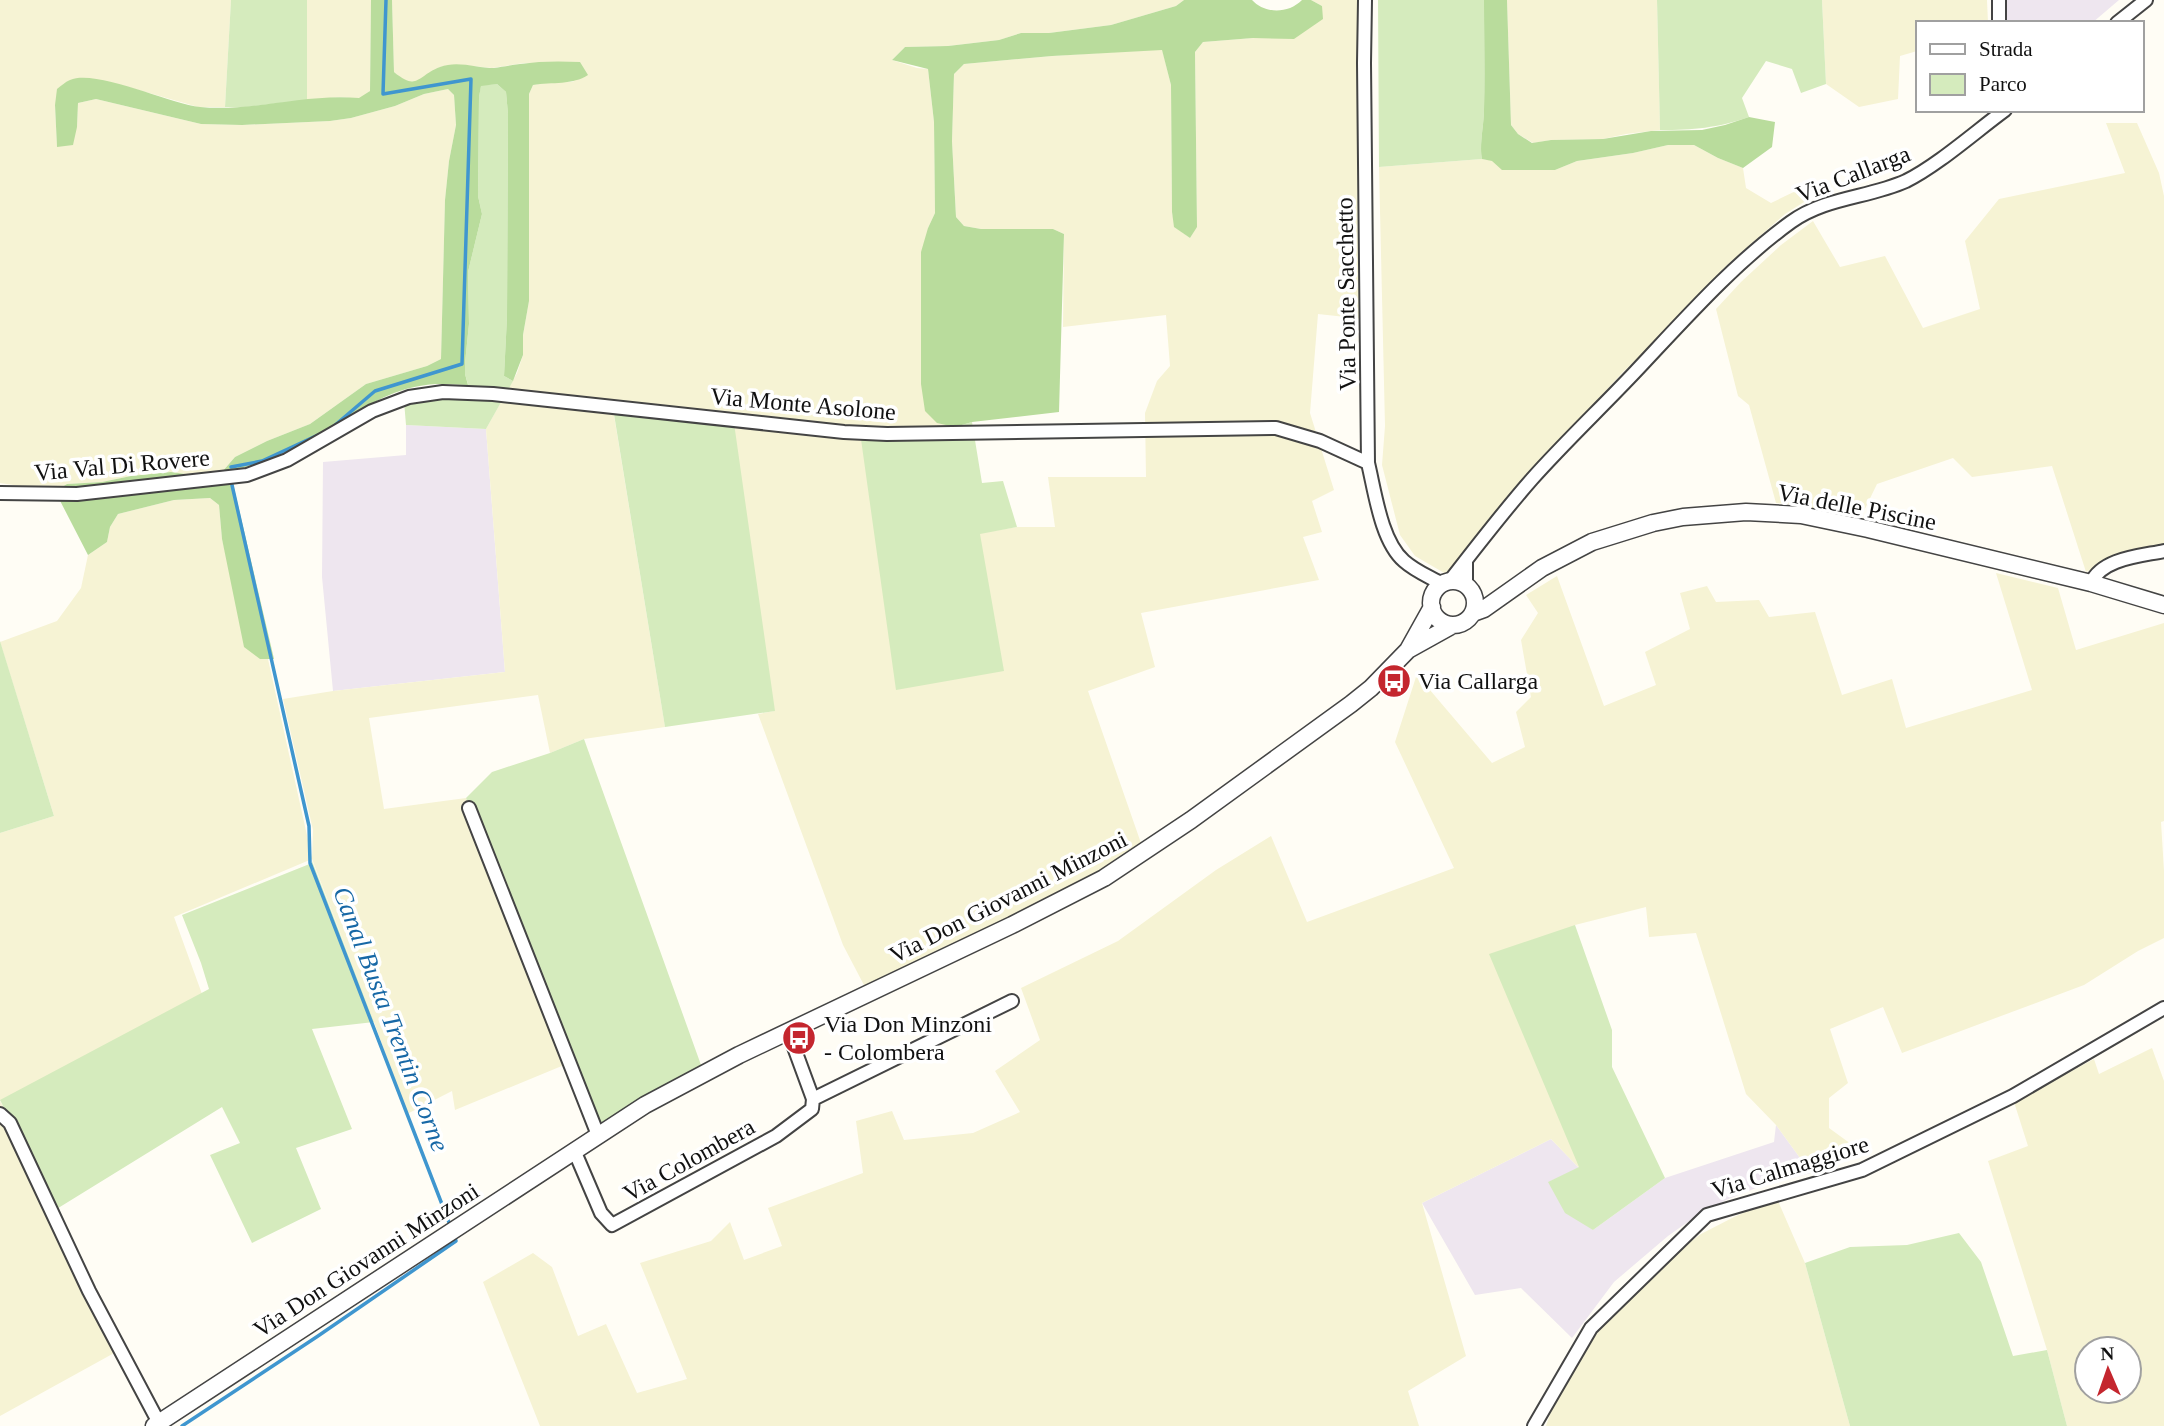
<svg xmlns="http://www.w3.org/2000/svg" width="2164" height="1426" viewBox="0 0 2164 1426" font-family="'Times New Roman',serif">
<style>
.industrial{fill:#eee6ef}
.farmland{fill:#f6f3d4;fill-rule:evenodd}
.green{fill:#d5ebbd}
.forest{fill:#b9dc9c}
.lines{fill:none;stroke-linecap:round;stroke-linejoin:round}
.stream{stroke:#3f96cf;stroke-width:3.5}
.minor-casing{stroke:#444;stroke-width:16}
.tertiary-casing{stroke:#444;stroke-width:19}
.minor{stroke:#fff;stroke-width:12}
.tertiary{stroke:#fff;stroke-width:16}
.labels{text-anchor:middle;dominant-baseline:central;stroke-width:7;stroke-linejoin:round;paint-order:stroke}
.street-label{font-size:24px;fill:#111;stroke:#fff}
.poi-label{font-size:24px;fill:#111;stroke:#fff;text-anchor:start}
.water-label{font-size:26px;font-style:italic;fill:#1768a6;stroke:#fff}
</style>
<rect width="100%" height="100%" fill="#fffdf5"/>
<path class="industrial" d="M2005,0h114l-27,23h-86z
M406,425l80,4 19,243 -172,19 -11,-114 1,-115 83,-7z
M1776,1125l35,48 -55,15 -30,12 -34,19 -24,17 -54,46 -42,56 -51,-50 -46,7 -53,-92 129,-64 28,29 -30,14 44,48 72,-52 109,-36z"/>
<path class="farmland" d="M0,0h231l-6,107h-27l-77,-22 -40,-7 -26,27 2,42 20,-20 1,-24 18,-4 105,25 41,1 88,-4 21,-3 44,-12 29,-12 24,-5 6,6 2,30 -7,36 -4,39 -4,159 -14,7 -61,18 -56,40 -43,17 -32,16 -13,15 -22,4 -29,-4 -40,4 -29,6 -35,2 -12,7 -55,-8z
M307,0h64l-1,91 -11,8 -18,-2 -34,3z
M392,0h792l-8,6 -65,19 -62,8h-28l-22,7 -51,6 -43,1 -13,13 25,8 11,1 6,53 1,91 -7,15 27,199 25,106 37,-6h38l-7,-50h98l-1,-64 12,-32 13,-15 -4,-51 -103,12 1,-93 -11,-5h-72l-17,-3 -8,-9 -4,-76 2,-67 10,-10 88,-8 110,-7 9,36 1,127 3,15 15,11 7,-12 -2,-174 8,-10 50,-4h41l28,-32 -11,-6h50l3,319 -46,-5 -8,99 24,77 -22,11 10,31 -19,5 16,43 -178,33 14,54 -67,24 54,155 -48,29 -43,22 -186,90 -22,-42 -85,-231 16,-3 -162,-308 53,324 -81,12 -34,14 -12,-58 -169,23 15,91 82,-11 103,265 -114,47 -3,-19 -45,23 -33,-92 -62,-163 -138,58 28,77 -202,107 7,13 -7,-4v-277l54,-17 -54,-174 57,-21 24,-33 7,-33 19,-13 3,-15 8,-13 56,-14 36,-2 9,7 3,34 6,25 32,95h8l44,199 1,-28 -30,-131 50,-8 172,-19 -19,-243 31,-56 6,-18v-20l6,-34v-207l4,-9 17,-3h24l-35,-19h-15l-32,5 -32,-3 -20,2 -23,15 -13,-1 -10,-9z
M1507,0h150l3,130 -34,4 -23,5 -52,1 -18,3 -15,-9 -7,-9z
M1822,0h165l1,23h-71v28l-17,5 -2,43 -39,8 -33,-23z
M2106,123h31l22,50 5,23v353l-58,14 -20,9 -34,-106 -80,11 -19,-19 -76,26 -17,35 -69,-15 -15,-1 -27,-98 -11,-9 -22,-87 25,-27 40,-37 32,-24 27,46 45,-11 38,72 57,-19 -15,-68 34,-42 126,-26z
M1668,145h26l24,13 25,10 3,20 25,15 31,-15 10,9 -27,17 -59,52 -62,68 -40,37 -49,53 -61,67 -68,83 -31,-18 -15,-21 -18,-70 3,-39 -6,-259 103,-8 73,11 22,-9 56,-8z
M1996,573l62,15 18,62 88,-27v198l-3,1 3,49v67l-26,13 -54,34 -182,68 -19,-46 -53,22 18,54 -19,15v30l33,24 -51,21 -35,-48 -30,-31 -50,-161 -47,4 -3,-30 -71,18 4,243 -28,-29 -129,64 44,153 -58,35 11,35h-879l-57,-144 50,-29 19,14 26,69 28,-12 31,69 50,-14 -47,-116 71,-22 19,-19 14,38 38,-14 -14,-38 95,-35 -7,-52 36,-10 12,29 69,-7 47,-21 -25,-41 45,-31 -19,-52 97,-47 98,-71 55,-34 36,86 147,-54 -59,-126 21,-65 2,-1 74,87 33,-16 -9,-35 15,-15 -10,-57 17,-27 -12,-18 31,-19 47,130 52,-21 -11,-33 45,-23 -10,-36 27,-7 9,16 43,-2 10,17 46,-5 27,83 50,-16 14,49 126,-38z
M2152,1048l12,33v345h-97l-20,-76 -59,-189 40,-15 -14,-44 80,-43 5,15zM2087,1349h42v42h-42z
M0,1118l6,5 110,229 -116,64z
M1778,1201l27,62 45,163h-304l11,-32 12,-22 40,-55 70,-67 22,-16 33,-17 27,-12z"/>
<path class="green" d="M231,0h76v100l-61,7h-21z
M1378,0h106c0,37 1,73 0,110 0,14 -5,36 -2,49l-103,8z
M1657,0h165l4,84 -25,9 -9,-24 -26,-8 -24,37 7,19c-32,11 -55,13 -89,13z
M497,84l9,8 2,22 -1,203 -3,59 9,5 -27,48 -80,-4 -2,-24 22,-4 46,1 -7,-24v-11l4,-39 -1,-52 14,-58 -4,-18 1,-99 2,-12z
M612,402l121,14 42,295 -110,16z
M972,422l10,61 21,-2 14,46 -37,7 24,137 -108,19 -36,-258 95,-5z
M0,641l54,175 -54,17z
M584,739l117,326 -100,59 -32,-61 -103,-265 26,-26 58,-19z
M312,861l62,161 -62,7 40,100 -56,19 25,61 -69,34 -42,-88 30,-12 -18,-36 -167,103 -55,-110 209,-111 -8,-26 -19,-48 130,-52z
M1575,925l37,105v37l53,111 -72,52 -28,-17 -17,-31 31,-15 -90,-213z
M1959,1233l22,29 32,94 34,-6 20,76h-217l-45,-163 45,-16 57,-2z"/>
<path class="forest" d="M371,0h21l2,72c24,20 24,3 46,-5 17,-7 37,1 54,1 8,-1 18,-3 26,-4 20,-3 40,-3 60,-2l8,13c-15,10 -36,7 -55,10l-4,9v207l-6,34v20l-10,26 -9,-5 3,-59 1,-203 -2,-22 -9,-8 -16,2 -2,11 -1,99 4,18 -14,58 1,52 -4,39v11l3,11c-13,0 -29,-2 -42,0 -35,4 -64,24 -93,41 -33,18 -66,37 -103,45l44,188h-14l-16,-12 -22,-108 -3,-34 -9,-7 -36,2 -56,14 -8,13 -3,15 -19,13 -33,-64 12,-7 35,-2 29,-6 40,-4 29,4 22,-4 13,-15 32,-16 43,-17 56,-40 61,-18 14,-7 4,-159 4,-39 7,-36 -2,-30 -6,-6 -24,5 -29,12 -44,12 -21,3 -88,4 -41,-1 -105,-25 -18,4 -1,24 -4,18 -16,2 -2,-42 2,-16c4,-3 8,-7 13,-9 27,-11 99,24 130,27 53,5 106,-14 159,-9l11,-7z
M1184,0h68c13,14 36,14 50,0h9l11,6 1,13 -29,20 -41,-1 -50,4 -8,10 2,175 -7,11 -16,-11 -2,-15 -1,-127 -9,-35 -110,6 -88,8 -10,10 -2,67 4,76 8,9 17,3h72l11,5 -5,178 -87,10 -17,5 -18,-4 -12,-12 -4,-27v-132l7,-24 7,-15 -1,-91 -6,-53 -36,-9 13,-13 43,-1 51,-6 22,-7h28l62,-8 65,-19z
M1484,0h23l4,125 7,9 14,9 19,-3 52,-1 48,-8 51,-1 23,-5 24,-8 26,5 -3,25 -29,21 -25,-10 -24,-13h-26l-35,8 -56,8 -22,9h-53l-10,-9 -10,-2c-3,-13 2,-35 2,-49 1,-37 0,-73 0,-110z"/>
<g class="lines">
<path class="stream" d="M334,426l41,-35 87,-27 9,-285 -88,15 3,-94
M231,467l31,-6 56,-26
M232,485l77,341 1,37 140,362
M182,1426l136,-90 138,-95 -2,-5"/>
<g class="minor-casing">
<path id="minor" d="M1365,0l-1,63 4,400c7,29 13,78 36,98 11,10 26,16 38,23
M1999,0v23
M2117,23l29,-23
M0,493l77,1 170,-19 40,-15 85,-49 37,-14 34,-5 50,2 351,38 43,2 389,-6 44,13 48,22
M1466,561v25
M1449,582c27,-35 54,-70 83,-103 33,-37 69,-71 103,-107 49,-52 98,-108 156,-150 35,-25 77,-24 115,-41 32,-16 69,-49 99,-71
M2091,583c11,-25 50,-27 73,-32
M469,808l129,327
M813,1099l199,-98
M0,1114l10,9 79,168 70,132
M574,1150l27,63 11,12 164,-89 36,-27 1,-10 -25,-68
M1534,1426l57,-98 116,-113 155,-45 151,-74 151,-88"/>
</g>
<g class="tertiary-casing">
<path id="tertiary" d="M1431 603a22 22 0 1 1 44 0a22 22 0 1 1-44 0Z
M1473,613l11,-4 58,-41 50,-26 61,-19 30,-6 63,-5 55,3 67,14 223,54 73,22
M1408,650l24,-43
M154,1426l491,-321 94,-50 273,-130 92,-47 87,-58 160,-116 20,-16 37,-38 45,-25"/>
</g>
<use href="#minor" class="minor"/>
<use href="#tertiary" class="tertiary"/>
</g>
<defs>
<g id="bus-disc" transform="scale(1.75)"><circle r="9.5" fill="#c4262e" stroke="#fff"/><path d="M-5-6H5V4H4V6H2V4H-2V6H-4V4H-5ZM-3.5-4V0h7V-4ZM-3.5 1.2v1.5H-2V1.2ZM2 1.2v1.5H3.5V1.2Z" fill="#fff"/></g>
</defs>
<g fill-rule="evenodd">
<use href="#bus-disc" x="1394" y="681"/>
<use href="#bus-disc" x="799" y="1038"/>
</g>
<g class="labels">
<g class="street-label">
<text transform="translate(1853 174) rotate(-21)">Via Callarga</text>
<text transform="translate(1346 294) rotate(-91)">Via Ponte Sacchetto</text>
<text transform="translate(803 404) rotate(5)">Via Monte Asolone</text>
<text transform="translate(122 465) rotate(-5)">Via Val Di Rovere</text>
<text transform="translate(1857 507) rotate(11)">Via delle Piscine</text>
<text transform="translate(1008 897) rotate(-27)">Via Don Giovanni Minzoni</text>
<text transform="translate(689 1160) rotate(-29)">Via Colombera</text>
<text transform="translate(1790 1167) rotate(-17)">Via Calmaggiore</text>
<text transform="translate(366 1260) rotate(-33)">Via Don Giovanni Minzoni</text>
</g>
<g class="poi-label">
<text x="1418" y="681">Via Callarga</text>
<text x="824" y="1024">Via Don Minzoni<tspan x="824" dy="28">- Colombera</tspan></text>
</g>
<g class="water-label">
<text transform="translate(391 1019) rotate(69)">Canal Busta Trentin Corne</text>
</g>
</g>
<rect x="1916" y="21" width="228" height="91" fill="#ffffff" stroke="#a0a0a0" stroke-width="2"/>
<rect x="1930" y="44" width="35" height="10" fill="#ffffff" stroke="#a0a0a0" stroke-width="2"/>
<text x="1979" y="56" font-size="21" fill="#111111">Strada</text>
<rect x="1930" y="74" width="35" height="21" fill="#d5ebbd" stroke="#a0a0a0" stroke-width="2"/>
<text x="1979" y="91" font-size="21" fill="#111111">Parco</text>
<g transform="translate(2108 1370) rotate(358)"><circle r="33" fill="#ffffff" stroke="#a0a0a0" stroke-width="2"/>
<path d="M0-5L12 26L0 18L-12 26Z" fill="#c4262e"/>
<text y="-10" font-size="19" font-weight="bold" text-anchor="middle" fill="#111111">N</text>
</g>
</svg>
